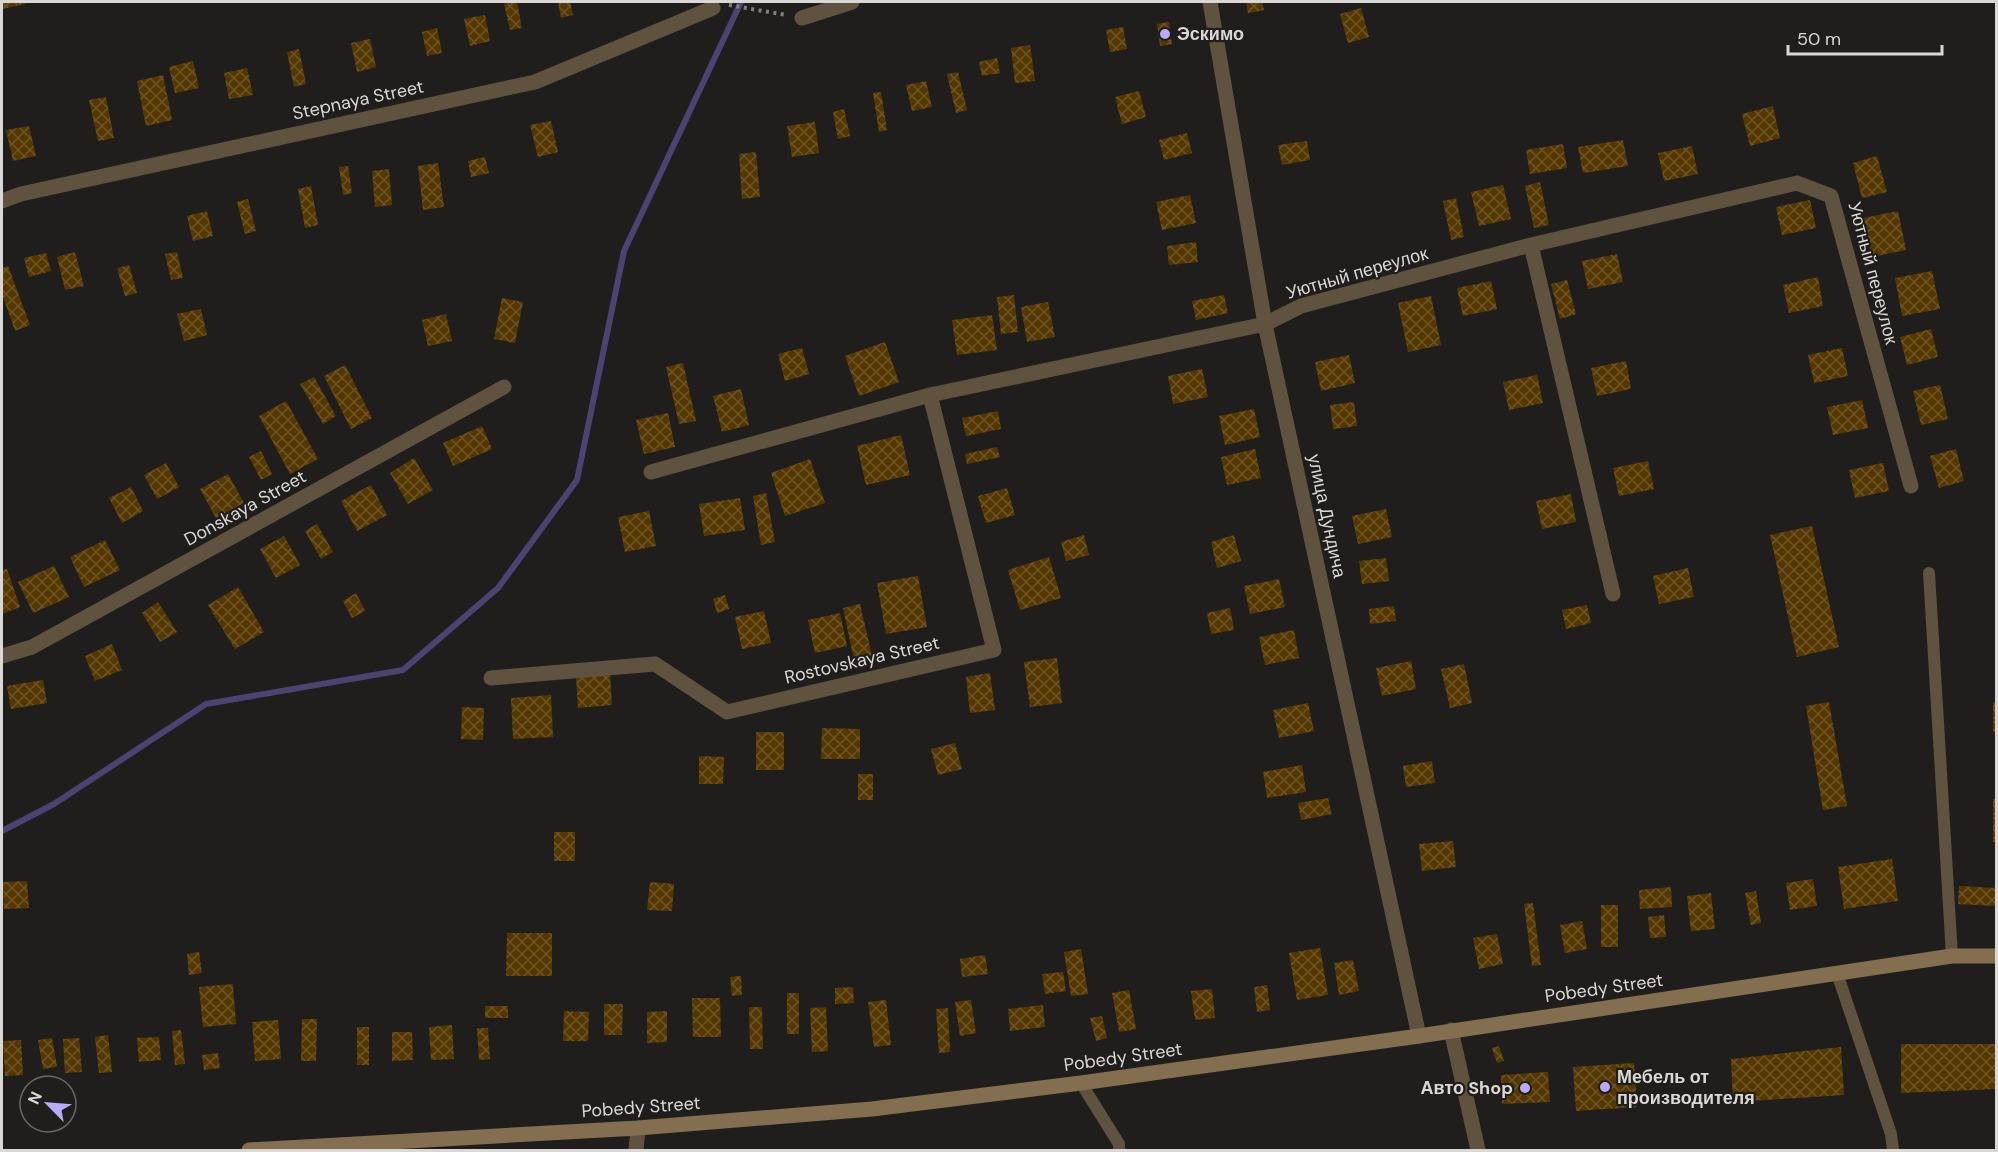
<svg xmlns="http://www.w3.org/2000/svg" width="1998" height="1152" viewBox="0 0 1998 1152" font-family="'DM Sans',sans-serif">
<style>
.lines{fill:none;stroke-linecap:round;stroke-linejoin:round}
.stream{stroke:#4b4371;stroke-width:6}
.building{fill:url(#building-cross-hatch)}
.path{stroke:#81807e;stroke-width:4;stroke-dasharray:3 4.5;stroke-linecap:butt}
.lane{stroke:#5f523f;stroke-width:12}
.street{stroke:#5f523f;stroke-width:15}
.secondary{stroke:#836e50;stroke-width:15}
.poi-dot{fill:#b7abf7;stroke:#201e1c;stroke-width:2}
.labels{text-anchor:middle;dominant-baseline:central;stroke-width:4.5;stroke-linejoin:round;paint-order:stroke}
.poi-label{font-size:18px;font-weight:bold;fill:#d9d8d6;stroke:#201e1c;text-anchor:start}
.street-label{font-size:18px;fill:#d9d8d6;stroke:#201e1c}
</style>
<defs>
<pattern id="building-cross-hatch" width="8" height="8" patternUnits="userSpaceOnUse" patternTransform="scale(1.5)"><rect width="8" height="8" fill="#553801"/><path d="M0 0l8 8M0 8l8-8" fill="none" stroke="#6d5425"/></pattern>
</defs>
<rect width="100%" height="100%" fill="#201e1c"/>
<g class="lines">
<path class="stream" d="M2,831l52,-27 152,-100 197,-34 95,-82 79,-108 47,-229 117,-249"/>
</g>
<path class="building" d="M2,2h24v2l-24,5z
M517,2l5,26 -12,2 -6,-26z
M558,2h12l3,13 -12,3z
M1246,2h16l2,8 -16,3z
M1361,8l8,29 -21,6 -8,-29z
M485,15l5,26 -20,5 -6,-27z
M1169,22l3,22 -12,2 -3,-22z
M1123,27l4,22 -17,3 -4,-22z
M437,28l5,25 -15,3 -5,-24z
M370,39l6,28 -19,5 -6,-29z
M1030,45l5,36 -20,2 -4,-35z
M299,49l7,35 -12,3 -7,-35z
M997,58l3,15 -18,3 -3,-14z
M193,61l6,27 -24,5 -6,-26z
M247,68l6,27 -24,4 -5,-26z
M958,72l9,38 -11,3 -9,-39z
M163,75l9,45 -26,6 -9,-45z
M926,81l6,26 -20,4 -6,-26z
M1139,91l7,26 -24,7 -7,-27z
M881,92l6,38 -8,2 -6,-39z
M106,97l8,41 -16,3 -9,-41z
M1773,106l7,32 -30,8 -8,-32z
M844,109l6,27 -12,3 -5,-27z
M551,121l7,31 -20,5 -8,-32z
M815,122l4,31 -27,4 -5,-31z
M29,126l7,30 -23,5 -7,-31z
M1187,133l5,20 -28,7 -5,-20z
M1623,140l5,26 -45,7 -5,-26z
M1307,141l3,19 -28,5 -4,-20z
M1563,144l4,24 -37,6 -4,-24z
M1692,146l6,28 -34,7 -6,-28z
M756,152l4,45 -18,2 -3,-45z
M1877,156l10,36 -25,6 -9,-35z
M485,157l4,16 -18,4 -3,-16z
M438,163l6,44 -21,3 -5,-44z
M348,166l4,27 -9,2 -4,-28z
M389,169l3,36 -17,2 -3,-36z
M1540,182l9,43 -15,3 -9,-42z
M1503,185l8,34 -32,7 -8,-34z
M311,186l7,39 -13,3 -7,-39z
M1190,195l6,28 -34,7 -6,-28z
M1456,198l8,39 -13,3 -8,-39z
M248,199l8,32 -11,3 -8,-32z
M1810,200l6,28 -34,7 -6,-28z
M207,211l6,25 -20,5 -6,-25z
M1898,211l8,39 -34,7 -9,-39z
M1196,242l2,20 -29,3 -2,-19z
M75,252l9,34 -19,4 -8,-33z
M177,252l6,26 -12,2 -6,-26z
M46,253l5,18 -22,6 -5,-19z
M1617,254l6,28 -35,7 -6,-28z
M129,265l8,28 -12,3 -8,-28z
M8,266l22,59 -15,6 -13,-37v-26z
M1932,271l8,38 -38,7 -7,-38z
M1818,277l5,29 -34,7 -6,-28z
M1567,280l9,34 -16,5 -9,-35z
M1491,281l6,28 -34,7 -6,-28z
M1014,295l4,37 -17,2 -4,-37z
M1224,295l4,18 -32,7 -4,-19z
M1431,296l10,49 -33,7 -10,-49z
M502,298l21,4 -8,41 -21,-4z
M1048,302l7,35 -28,5 -6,-35z
M201,309l6,26 -23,6 -7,-27z
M446,314l6,27 -24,5 -6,-26z
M992,315l5,35 -40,5 -5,-35z
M1931,329l7,28 -31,8 -7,-28z
M885,342l14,40 -40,14 -14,-40z
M802,348l7,26 -24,7 -7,-27z
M1842,348l6,28 -34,7 -6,-28z
M1349,355l6,28 -34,8 -6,-29z
M1626,361l5,28 -34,7 -6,-28z
M683,363l13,58 -17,3 -13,-57z
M345,365l27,53 -21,11 -27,-53z
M1202,369l6,28 -35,7 -5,-28z
M1537,375l6,28 -34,7 -6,-28z
M314,377l22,39 -13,8 -23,-40z
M1940,385l8,34 -27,6 -8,-34z
M741,389l8,36 -27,7 -9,-36z
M1862,400l6,28 -35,7 -6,-28z
M286,401l32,58 -28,15 -31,-58z
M1354,402l3,24 -24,3 -3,-24z
M1254,409l6,28 -35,8 -6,-29z
M998,411l3,18 -35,7 -4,-18z
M668,413l7,34 -31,7 -8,-34z
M482,426l10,23 -39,17 -10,-23z
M901,435l9,40 -44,10 -9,-39z
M997,447l3,10 -33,7 -2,-10z
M1255,449l6,29 -34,7 -6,-28z
M1956,449l8,32 -25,7 -9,-32z
M261,451l11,23 -11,6 -12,-23z
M414,458l19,32 -25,14 -18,-31z
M810,459l15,44 -40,13 -14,-43z
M1648,461l6,28 -35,7 -6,-28z
M166,463l13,24 -22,12 -13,-24z
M1883,463l6,28 -34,7 -6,-28z
M228,474l16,29 -28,15 -16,-29z
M371,485l16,30 -30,16 -16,-30z
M131,487l12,24 -21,12 -13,-25z
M1007,488l8,27 -29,8 -8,-27z
M766,493l9,49 -14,3 -8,-49z
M1571,494l5,28 -34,7 -6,-28z
M740,498l5,32 -41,6 -5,-32z
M1386,509l6,28 -34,7 -6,-28z
M649,511l7,35 -31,6 -7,-35z
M317,524l16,28 -12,7 -16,-28z
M1812,526l27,121 -42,10 -27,-122z
M1084,535l5,20 -23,6 -5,-19z
M1234,535l7,26 -24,7 -6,-26z
M284,536l16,29 -24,13 -16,-29z
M105,540l15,30 -36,17 -14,-30z
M1049,557l12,41 -41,12 -12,-40z
M1386,558l3,23 -27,3 -3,-23z
M54,566l15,31 -36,16 -15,-31z
M1688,568l6,29 -35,7 -6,-28z
M7,569l13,38 -18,7v-44z
M918,576l9,51 -41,7 -9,-51z
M1279,579l6,28 -35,7 -6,-28z
M238,587l26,45 -29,17 -27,-44z
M356,593l9,18 -13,7 -9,-17z
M725,595l4,14 -12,4 -4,-14z
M158,602l19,30 -17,10 -18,-29z
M860,604l12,52 -18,4 -11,-52z
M1587,605l4,18 -25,6 -4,-19z
M1394,606l2,15 -26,3 -1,-15z
M1230,608l4,22 -23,4 -4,-21z
M764,611l7,32 -29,6 -7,-32z
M840,613l7,33 -32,7 -7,-33z
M1294,630l5,28 -34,7 -6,-28z
M112,644l10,26 -27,11 -10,-25z
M1057,658l5,45 -32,4 -6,-45z
M1411,661l5,28 -34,7 -6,-28z
M1464,664l8,39 -22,5 -9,-39z
M610,673l2,32 -34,3 -2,-31z
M990,673l5,37 -25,3 -4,-36z
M43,680l4,23 -36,6 -4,-23z
M551,695l2,42 -40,2 -2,-41z
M1829,702l18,104 -24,4 -17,-104z
M1993,702h3v30h-3z
M1308,703l6,28 -35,7 -6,-28z
M462,707l22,1 -1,32 -22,-1z
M822,728l38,1v30h-39z
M756,732h28v38h-28z
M955,743l7,26 -24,6 -7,-26z
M699,756l25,1 -1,27h-24z
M1432,761l3,22 -29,4 -3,-21z
M1302,765l4,27 -39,6 -4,-26z
M858,774h15v26h-15z
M1328,798l4,16 -31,6 -3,-17z
M1993,799h3v43h-3z
M554,832h21v29h-21z
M1453,841l3,26 -34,4 -3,-27z
M1892,859l6,42 -54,8 -6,-42z
M1813,879l4,27 -27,4 -4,-27z
M27,881l2,27 -25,1 -1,-27z
M650,882l24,2 -2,27 -25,-1z
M1959,886l37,2v18l-38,-2z
M1671,887l1,20 -32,2 -1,-19z
M1756,891l5,32 -10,2 -6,-32z
M1711,893l4,36 -24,2 -4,-35z
M1533,903l8,62 -9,1 -8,-62z
M1601,905h17v42h-17z
M1664,915l2,22 -16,1 -2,-21z
M1582,921l5,28 -22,4 -5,-28z
M507,933h45v43h-46z
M1497,934l6,30 -24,5 -6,-31z
M1320,948l8,47 -31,5 -8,-47z
M1081,949l7,45 -17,2 -7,-44z
M199,952l3,21 -13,2 -2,-21z
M985,955l3,19 -26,3 -2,-18z
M1353,960l6,31 -20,4 -5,-32z
M1063,972l3,19 -21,3 -3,-20z
M741,976l1,19 -10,1 -2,-19z
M233,984l3,40 -33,3 -4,-40z
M1267,985l3,25 -13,2 -3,-25z
M853,987l1,16 -19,1v-16z
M1212,989l3,29 -20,2 -4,-29z
M1129,990l7,39 -17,3 -7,-39z
M787,993h12v41h-12z
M692,998h28l1,39h-28z
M886,1000l5,45 -17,2 -6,-45z
M971,1000l5,33 -16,3 -5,-34z
M604,1004h19l-1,31h-18z
M1043,1005l2,22 -35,4 -2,-22z
M485,1006h23v12h-23z
M749,1007h13l1,42h-13z
M826,1007l2,44 -16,1 -2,-44z
M948,1008l2,44 -11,1 -3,-44z
M564,1011l25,1 -1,29h-25z
M667,1011v31l-20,1v-31z
M1102,1016l5,22 -11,3 -6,-23z
M302,1019h15l-1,42h-15z
M278,1020l3,39 -26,2 -3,-39z
M452,1025l2,34 -23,1 -2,-33z
M357,1027h12v38h-12z
M477,1028h11l2,31 -11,1z
M181,1030l4,34 -10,1 -3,-34z
M392,1032h20l1,28 -21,1z
M108,1035l4,37 -13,1 -4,-36z
M159,1037l2,23 -22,2 -2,-24z
M52,1038l5,29 -14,2 -5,-29z
M79,1038l3,34 -17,1 -2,-34z
M21,1040l2,35 -18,1 -2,-35z
M1901,1044h95v45l-95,4z
M1499,1046l5,15 -7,2 -5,-15z
M1841,1047l3,48 -111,7 -2,-43z
M218,1053l2,15 -16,2 -2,-15z
M1634,1063l3,44 -61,4 -3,-44z
M1548,1072l2,30 -48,2 -1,-29z"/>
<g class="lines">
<path class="path" d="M729,5l57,10"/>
<path class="lane" d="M1929,573l23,383
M1837,973l54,161 2,16
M1081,1083l38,61v6"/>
<path class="street" d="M1210,2l55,322 154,712
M802,18l50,-16
M2,201l19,-7 514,-112 178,-74
M1531,245l82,349
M651,472l279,-77 335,-71 36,-18 230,-61 266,-62 34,13 80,290
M2,656l30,-9 472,-260
M491,678l164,-14 72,48 267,-62 -64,-255
M1451,1030l27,120
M636,1150l2,-22"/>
<path class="secondary" d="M249,1150l389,-22 234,-19 209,-26 338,-47 533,-80h44"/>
</g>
<g class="poi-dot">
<circle cx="1165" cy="34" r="6"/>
<circle cx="1605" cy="1087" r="6"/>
<circle cx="1525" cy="1088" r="6"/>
</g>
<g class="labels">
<g class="poi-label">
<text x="1177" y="34">Эскимо</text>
<text x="1617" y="1077">Мебель от<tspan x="1617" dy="21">производителя</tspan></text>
<text x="1513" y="1088" text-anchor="end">Авто Shop</text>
</g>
<g class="street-label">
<text transform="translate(358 100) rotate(-12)">Stepnaya Street</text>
<text transform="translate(1357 273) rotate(-16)">Уютный переулок</text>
<text transform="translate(1873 273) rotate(75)">Уютный переулок</text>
<text transform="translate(245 508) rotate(-29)">Donskaya Street</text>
<text transform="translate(1327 516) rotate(78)">улица Дундича</text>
<text transform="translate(862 660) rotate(-13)">Rostovskaya Street</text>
<text transform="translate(1604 988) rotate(-8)">Pobedy Street</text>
<text transform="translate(1123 1057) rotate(-8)">Pobedy Street</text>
<text transform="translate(641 1107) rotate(-4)">Pobedy Street</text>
</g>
</g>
<rect width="1998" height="1152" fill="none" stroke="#d9d8d6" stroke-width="6"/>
<g transform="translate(48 1104) rotate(295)"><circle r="28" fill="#201e1c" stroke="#6a6866" stroke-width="1.5"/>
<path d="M0-4.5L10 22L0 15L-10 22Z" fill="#b7abf7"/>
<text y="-9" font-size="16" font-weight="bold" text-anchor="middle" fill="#d9d8d6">N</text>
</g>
<path d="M1788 45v9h154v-9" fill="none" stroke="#d9d8d6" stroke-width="3"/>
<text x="1797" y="45" font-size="18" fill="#d9d8d6" stroke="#201e1c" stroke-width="4.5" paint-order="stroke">50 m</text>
</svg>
